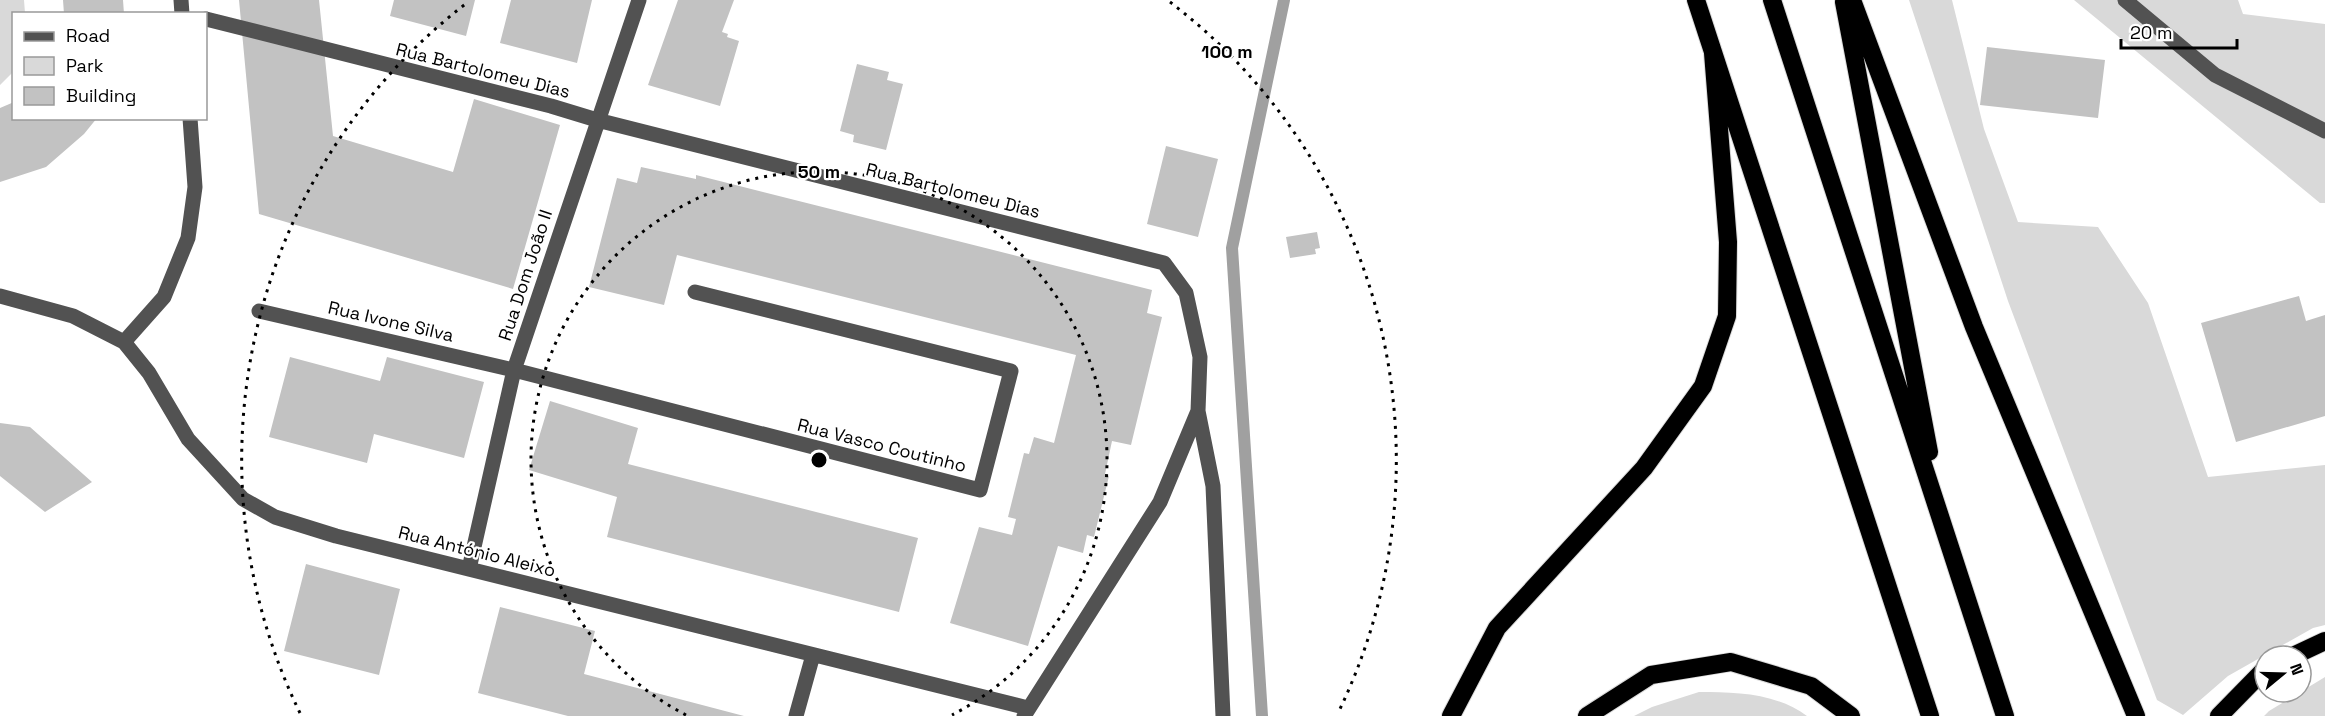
<svg xmlns="http://www.w3.org/2000/svg" width="2325" height="716" viewBox="0 0 2325 716" font-family="'Space Grotesk',sans-serif">
<style>
.green{fill:#d9d9d9}
.lines{fill:none;stroke-linecap:round;stroke-linejoin:round}
.stream{stroke:#a0a0a0;stroke-width:12}
.building{fill:#c2c2c2}
.highway-casing{stroke:#dbdbdb;stroke-width:20}
.minor{stroke:#525252;stroke-width:15}
.highway{stroke:#000;stroke-width:18}
.ring{fill:none;stroke:#000;stroke-width:3;stroke-dasharray:3 6}
.labels{text-anchor:middle;dominant-baseline:central;stroke-width:4.5;stroke-linejoin:round;paint-order:stroke}
.street-label{font-size:18px;fill:#000;stroke:#fff}
.centre{fill:#000;stroke:#fff;stroke-width:3}
.ring-label{font-size:18px;text-anchor:middle;font-weight:bold;fill:#000;stroke:#fff;stroke-width:4.5;stroke-linejoin:round;paint-order:stroke}
</style>
<rect width="100%" height="100%" fill="#fff"/>
<path class="green" d="M0,0h24l1,13 -11,1 -1,58 -13,13z
M1909,0h43l32,129 34,93 80,5 50,76 60,174 117,-12v160l-12,3 -85,48 -45,39 -26,-15 -149,-399z
M2074,0h164l5,14 82,10v179h-5z
M2325,677v39h-61l5,-5z
M1699,692c37,0 77,1 108,24h-173l18,-9z"/>
<g class="lines">
<path class="stream" d="M1262,716l-30,-468 52,-248"/>
</g>
<path class="building" d="M63,0h60l1,14h-60z
M239,0h80l14,136 120,36 21,-73 86,26 -47,164 -254,-75z
M394,0h81l-9,36 -76,-20z
M511,0h81l-15,63 -77,-20z
M678,0h56l-12,32 6,2 -1,3 12,4 -19,65 -72,-21z
M1987,47l118,13 -7,58 -118,-13z
M857,64l32,8 -2,8 16,4 -17,66 -33,-8 1,-7 -14,-4z
M14,102v16h83l-13,16 -38,33 -46,15v-74z
M1166,146l52,13 -20,78 -51,-13z
M641,167l55,12v-4l456,115 -5,23 15,4 -31,128 -19,-4 -7,33 4,2 -15,61 -7,-2 -4,18 -25,-7 -30,100 -78,-23 29,-96 33,8 4,-16 -8,-2 16,-64 5,1 5,-17 20,6 22,-88 -399,-100 -13,50 -75,-18 28,-109 20,5z
M1317,232l3,16 -5,1 1,5 -26,4 -4,-21z
M2299,296l7,25 19,-6v101l-89,26 -35,-119z
M290,357l90,24 7,-24 97,25 -20,76 -90,-24 -7,29 -98,-26z
M550,401l88,27 -10,36 290,74 -19,74 -292,-75 10,-40 -88,-27z
M0,423l30,4 62,55 -47,30 -45,-36z
M306,564l94,25 -21,86 -95,-24z
M500,607l95,24 -11,43 160,42h-176l-90,-23z"/>
<g class="lines">
<g class="highway-casing">
<path id="highway" d="M1696,0l234,716
M1772,0l233,716
M1852,0l122,327 162,389
M1844,2l85,450
M2293,656l32,-15
M1451,716l46,-88 147,-160 59,-82 24,-70 1,-74 -15,-189
M1587,716l64,-41 80,-13 80,24 40,30
M2219,716l46,-47"/>
</g>
<path class="minor" d="M181,0l1,14
M2125,0l90,75 110,56
M206,19l345,87 46,14 567,143 22,30 14,64 -2,54 -38,91 -136,214
M0,296l73,20 51,26 25,31 39,66 55,60 32,18 61,19 692,172
M259,311l255,59 466,120 31,-119 -316,-79
M124,342l40,-45 24,-59 7,-51 -5,-69
M1198,411l15,75 10,230
M469,569l45,-199 125,-370
M796,716l17,-61"/>
<use href="#highway" class="highway"/>
</g>
<g class="ring">
<path d="M686 715A288 288 0 1 1 952 715"/>
<path d="M300 713A577 577 0 0 1 468 2M1170 2A577 577 0 0 1 1338 713"/>
</g>
<g class="labels">
<g class="street-label">
<text transform="translate(483 70) rotate(14)">Rua Bartolomeu Dias</text>
<text transform="translate(953 190) rotate(14)">Rua Bartolomeu Dias</text>
<text transform="translate(525 275) rotate(-72)">Rua Dom João II</text>
<text transform="translate(391 321) rotate(13)">Rua Ivone Silva</text>
<text transform="translate(882 445) rotate(14)">Rua Vasco Coutinho</text>
<text transform="translate(477 551) rotate(14)">Rua António Aleixo</text>
</g>
</g>
<circle cx="819" cy="460" r="9" class="centre"/>
<g class="ring-label">
<text x="1227" y="58">100 m</text>
<text x="819" y="178">50 m</text>
</g>
<rect x="12" y="12" width="195" height="108" fill="#ffffff" stroke="#999999" stroke-width="1.5"/>
<rect x="24" y="32" width="30" height="9" fill="#525252" stroke="#999999" stroke-width="1.5"/>
<text x="66" y="42" font-size="18" fill="#000000">Road</text>
<rect x="24" y="57" width="30" height="18" fill="#d9d9d9" stroke="#999999" stroke-width="1.5"/>
<text x="66" y="72" font-size="18" fill="#000000">Park</text>
<rect x="24" y="87" width="30" height="18" fill="#c2c2c2" stroke="#999999" stroke-width="1.5"/>
<text x="66" y="102" font-size="18" fill="#000000">Building</text>
<g transform="translate(2283 674) rotate(71)"><circle r="28" fill="#ffffff" stroke="#999999" stroke-width="1.5"/>
<path d="M0-4.5L10 22L0 15L-10 22Z" fill="#000000"/>
<text y="-9" font-size="16" font-weight="bold" text-anchor="middle" fill="#000000">N</text>
</g>
<path d="M2121 39v9h116v-9" fill="none" stroke="#000000" stroke-width="3"/>
<text x="2130" y="39" font-size="18" fill="#000000" stroke="#ffffff" stroke-width="4.5" paint-order="stroke">20 m</text>
</svg>
